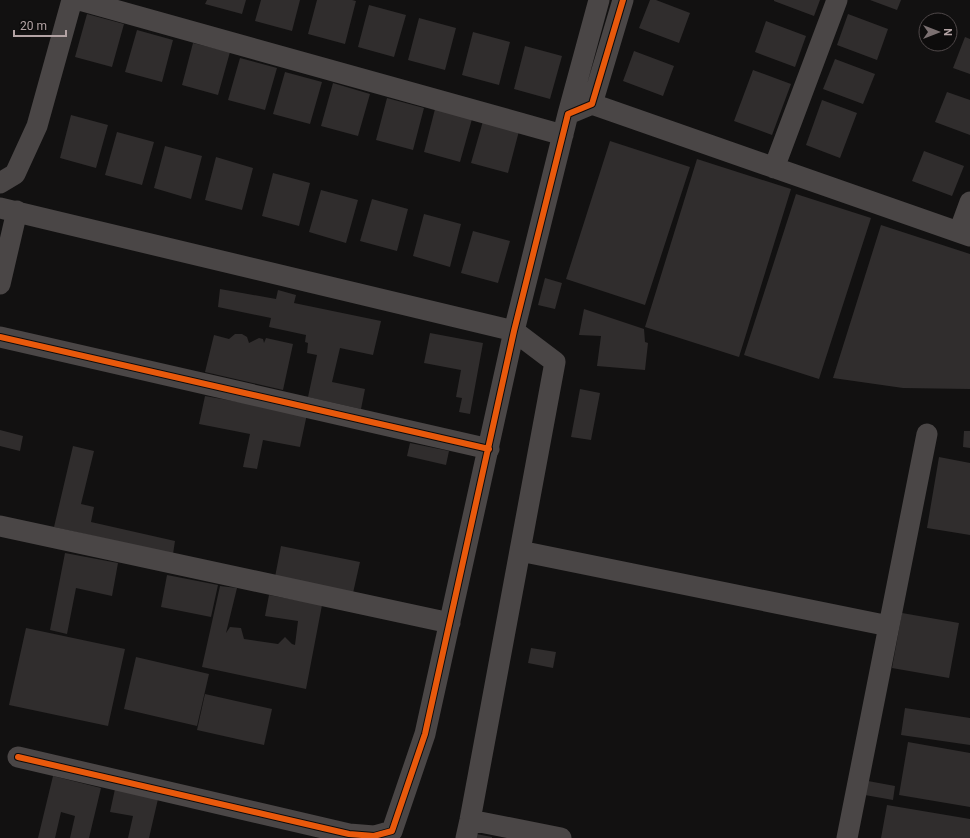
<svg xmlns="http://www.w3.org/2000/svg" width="970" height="838" viewBox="0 0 970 838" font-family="Roboto,sans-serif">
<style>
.building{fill:#302d2d}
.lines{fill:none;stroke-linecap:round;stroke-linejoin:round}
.street{stroke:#4a4646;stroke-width:21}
.cycleway-casing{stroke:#0d0c0c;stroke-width:8}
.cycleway{stroke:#e8590c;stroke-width:6}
</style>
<rect width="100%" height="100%" fill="#121111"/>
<path class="building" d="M207,0h39l-4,14 -37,-10z
M261,0h39l-8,31 -37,-10z
M317,0h35l4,1 -11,43 -37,-10z
M650,0h6l34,13 -11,30 -40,-15z
M774,0h46l-6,16 -40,-15z
M870,0h31l-4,10z
M369,5l37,10 -12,42 -36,-10z
M87,14l37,10 -12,43 -37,-10z
M848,14l40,15 -11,31 -40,-15z
M419,18l37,10 -11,42 -37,-10z
M766,21l40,15 -11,31 -40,-15z
M137,30l36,10 -11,42 -37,-10z
M473,32l37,10 -11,43 -37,-10z
M965,37l5,2v35l-17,-6z
M193,43l37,9 -12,43 -36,-10z
M525,46l37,10 -12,43 -36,-10z
M634,51l40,15 -11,30 -40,-15z
M240,58l37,10 -12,42 -37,-10z
M835,59l40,15 -12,30 -40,-15z
M753,70l38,14 -19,51 -38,-14z
M285,72l37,10 -12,42 -37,-10z
M333,83l37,11 -12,42 -37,-10z
M947,92l23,8v35l-35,-13z
M387,98l37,10 -11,42 -37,-10z
M822,100l35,13 -17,45 -34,-13z
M435,109l37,10 -12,43 -36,-10z
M71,115l37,10 -12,43 -36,-10z
M483,121l36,10 -11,42 -37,-10z
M117,132l37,10 -12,43 -37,-10z
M610,141l80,26 -45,138 -79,-26z
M165,146l37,10 -11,43 -37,-11z
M924,151l40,15 -12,30 -40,-15z
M216,157l37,11 -11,42 -37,-10z
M697,159l94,30 -52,168 -94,-30z
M273,173l37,10 -11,43 -37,-10z
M321,190l37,10 -12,43 -37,-11z
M796,194l75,24 -52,161 -75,-24z
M372,199l36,10 -11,42 -37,-10z
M424,214l37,10 -11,43 -37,-11z
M881,225l89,29v135l-67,-1 -70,-10z
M473,231l37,10 -12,42 -37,-10z
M545,278l17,5 -7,26 -17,-4z
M220,289l56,10 2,-9 18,5 -2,8 87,18 -8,34 -33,-7 -8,34 33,7 -4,20 -53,-12 9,-42 -10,-2 1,-10 -3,-1 1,-7 -37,-8 2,-9 -53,-11z
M584,309l60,20 1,13 3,1 -3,27 -48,-4 4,-30 -22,-1z
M430,333l53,10 -13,71 -11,-2 3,-14 -6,-1 5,-27 -37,-7z
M235,334h7l5,3 2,6 10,-5 4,1 1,4 2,-5 27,6 -10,46 -78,-18 9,-37 15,4z
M580,389l20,4 -9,47 -20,-3z
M205,396l102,18 -7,33 -37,-7 -6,29 -14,-2 7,-33 -51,-10z
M0,430l23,6 -3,15 -20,-5z
M964,431h6v17l-7,-1z
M410,443l39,8 -3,14 -39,-9z
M73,446l21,5 -13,53 13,3 -3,15 84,19 -2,13 -119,-27z
M939,457l31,6v72l-43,-7z
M281,546l79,16 -7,31 -78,-16z
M65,553l53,10 -6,33 -36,-8 -9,46 -17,-4z
M167,575l51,10 -7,32 -50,-10z
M220,586l17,2 -11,45 4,-6 11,1 3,11 34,5 7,-7 7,7 3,1 3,-24 -33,-5 4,-21 53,10 -16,84 -104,-22z
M902,613l57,10 -10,55 -57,-10z
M26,628l99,21 -17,77 -99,-21z
M531,648l25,4 -3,16 -25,-5z
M136,657l73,17 -12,52 -73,-17z
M205,694l67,15 -8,36 -67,-15z
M905,708l65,10v27l-69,-10z
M908,742l62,11v54l-71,-12z
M53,776l48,12 -12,50h-19l5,-22 -14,-4 -6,26h-17z
M868,781l27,5 -2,14 -28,-5z
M115,789l43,10 -9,39h-21l5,-22 -23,-4z
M887,805l83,14v19h-89z
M476,834l16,3v1h-16z"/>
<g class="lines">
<path class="street" d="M79,0l484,135
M592,104l378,132
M568,114l31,-114
M774,168l63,-168
M0,183l15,-9 22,-48 35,-126
M0,208l514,123 41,31 -85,458 -4,18
M959,232l11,-30
M0,284l17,-73
M0,337l489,112
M0,526l450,97
M520,551l369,75
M18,757l331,77 25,2 18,-5 33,-97 89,-403 54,-217 24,-10 31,-104
M470,820l91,18
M847,838l80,-404"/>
<g class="cycleway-casing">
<path id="cycleway" d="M0,337l489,112
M18,757l331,77 25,2 18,-5 33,-97 89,-403 54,-217 24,-10 31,-104"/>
</g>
<use href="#cycleway" class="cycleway"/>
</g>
<g transform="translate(938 32) rotate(90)"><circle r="19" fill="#0d0c0c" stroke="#4f4849"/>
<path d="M0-3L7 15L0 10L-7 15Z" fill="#7b7071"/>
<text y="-6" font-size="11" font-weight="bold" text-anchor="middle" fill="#b3a3a4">N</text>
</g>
<path d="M14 30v6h52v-6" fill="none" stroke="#b3a3a4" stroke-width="2"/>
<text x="20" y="30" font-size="12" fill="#b3a3a4" stroke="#0d0c0c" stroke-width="3" paint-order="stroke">20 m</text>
</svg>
